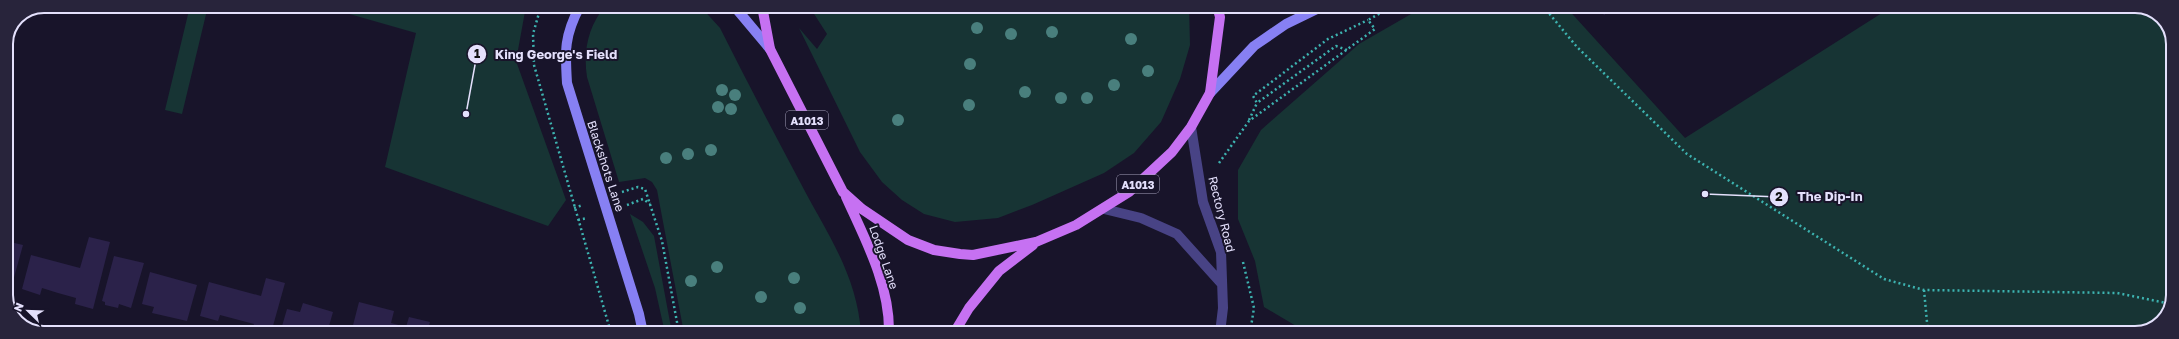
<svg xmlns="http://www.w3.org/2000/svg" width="2179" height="339" viewBox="0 0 2179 339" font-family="'Golos Text',sans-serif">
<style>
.green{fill:#173434}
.building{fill:#2b224a}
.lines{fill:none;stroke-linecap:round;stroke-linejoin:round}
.path{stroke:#3db3b0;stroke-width:2.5;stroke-dasharray:2 3;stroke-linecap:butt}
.street{stroke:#484385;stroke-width:10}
.secondary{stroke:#8780f3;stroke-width:10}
.primary{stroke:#c671f2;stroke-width:10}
.tree{fill:#497f7d}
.labels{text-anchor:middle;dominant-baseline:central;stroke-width:4;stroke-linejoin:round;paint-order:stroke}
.shield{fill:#18142a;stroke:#a7a3bd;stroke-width:1}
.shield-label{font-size:11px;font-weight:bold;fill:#e4e0fc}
.street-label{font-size:12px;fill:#e4e0fc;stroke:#18142a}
.rim{fill:none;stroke:#e4e0fc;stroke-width:2}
.leader{fill:none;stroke:#e4e0fc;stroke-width:1.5}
.callout-dot{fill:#e4e0fc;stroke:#18142a;stroke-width:1.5}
.mark-label{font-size:12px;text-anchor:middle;font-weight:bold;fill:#111}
.callout-label{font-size:13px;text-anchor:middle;font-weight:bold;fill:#e4e0fc;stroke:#18142a;stroke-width:4;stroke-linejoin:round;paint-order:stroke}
</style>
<rect width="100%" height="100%" fill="#18142a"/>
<path class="green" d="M190,6h18l-26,108 -17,-4z
M348,6h178l-10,55 50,139 -18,26 -163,-59 31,-134 -70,-20z
M605,6h95l20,22c26,52 53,103 80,154 26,50 57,92 61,151h-177l-27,-143 -5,-8 -7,-4 -26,4 -32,-105c-4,-26 1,-50 18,-71z
M809,6h380l1,39 -10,34 -19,43 -27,31 -30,20 -72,32 -34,13 -43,4 -31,-8 -22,-14 -20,-18 -22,-30 -61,-124 18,21 10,-15z
M1425,6h140l120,132 208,-132h247l22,11 11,23v260l-13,24 -25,9h-827l-44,-26 -9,-46 -17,-42v-49l23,-40 98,-86z
M630,214l13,8 11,14 18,97h-7l-10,-45z"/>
<path class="building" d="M1598,6h18l-12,9z
M89,237l21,5 -17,67 -18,-5 1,-6 -18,-5 -16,-5 -2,7 -18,-6 9,-34 49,13z
M6,241l17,4 -15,54h-2z
M114,256l30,7 -13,45 -12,-4 -1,4 -13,-3v-3l-3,-1z
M150,272l47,13 -10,36 -35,-8 2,-6 -12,-3z
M266,278l19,5 -14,50 -19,-3 2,-6 -34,-9 -2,6 -18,-5 9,-34 52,14z
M359,302l35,9 -3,12 15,4 3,-10 21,5 -3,11h-76z
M303,303l30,9 -6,21h-47l7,-24 13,3z"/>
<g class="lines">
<path class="path" d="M541,6l-8,28 1,31 77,268
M1543,6l34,41 110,107 197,125 40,11 193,3 54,11
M1347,50l-11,-4 -79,57 -4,-7 75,-57 40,-19
M1249,120l8,-17
M1219,163l30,-42 126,-92 -7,-9 25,-14
M622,192l16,-5 7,2 17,52 17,92
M627,205l16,-6 7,5
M574,208l9,-3
M578,220l9,-2
M1243,262l11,46 -4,25
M1924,290l4,43"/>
<path class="street" d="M1191,127l12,75 18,50 2,56 -3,25
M1104,209l37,9 36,16 44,49"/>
<path class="secondary" d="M580,6c-16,30 -15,45 -13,77l72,231 4,19
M734,6l36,43
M1210,93l44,-47 32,-22 37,-18"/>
<path class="primary" d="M762,6l8,43 73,143 19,17 46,31 26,10 26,4 13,1 63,-13 40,-17 53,-33 43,-40 19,-25 19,-34 10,-76 -3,-11
M846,197c19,42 44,88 43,136
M954,333l15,-25 30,-37 34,-26"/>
</g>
<g class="tree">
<circle cx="977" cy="28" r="6"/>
<circle cx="1052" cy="32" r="6"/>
<circle cx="1011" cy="34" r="6"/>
<circle cx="1131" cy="39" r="6"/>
<circle cx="970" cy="64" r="6"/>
<circle cx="1148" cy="71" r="6"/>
<circle cx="1114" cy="85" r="6"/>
<circle cx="722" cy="90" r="6"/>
<circle cx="1025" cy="92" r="6"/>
<circle cx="735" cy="95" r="6"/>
<circle cx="1061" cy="98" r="6"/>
<circle cx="1087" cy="98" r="6"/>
<circle cx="969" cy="105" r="6"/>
<circle cx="718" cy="107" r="6"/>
<circle cx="731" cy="109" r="6"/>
<circle cx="898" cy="120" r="6"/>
<circle cx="711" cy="150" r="6"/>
<circle cx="688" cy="154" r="6"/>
<circle cx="666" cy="158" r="6"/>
<circle cx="717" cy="267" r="6"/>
<circle cx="794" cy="278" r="6"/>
<circle cx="691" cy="281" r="6"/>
<circle cx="761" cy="297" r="6"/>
<circle cx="800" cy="308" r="6"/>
</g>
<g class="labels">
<g class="shield">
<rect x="786" y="111" width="42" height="18" rx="3"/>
<rect x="1117" y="175" width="42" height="18" rx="3"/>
</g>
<g class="shield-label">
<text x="807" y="120">A1013</text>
<text x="1138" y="184">A1013</text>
</g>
<g class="street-label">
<text transform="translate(606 166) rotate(72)">Blackshots Lane</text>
<text transform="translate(1222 214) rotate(76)">Rectory Road</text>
<text transform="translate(884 257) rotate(71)">Lodge Lane</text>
</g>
</g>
<path d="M0 0H2179V339H0ZM44 13H2135A31 31 0 0 1 2166 44V295A31 31 0 0 1 2135 326H44A31 31 0 0 1 13 295V44A31 31 0 0 1 44 13Z" fill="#28243b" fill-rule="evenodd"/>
<path class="rim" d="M44 13H2135A31 31 0 0 1 2166 44V295A31 31 0 0 1 2135 326H44A31 31 0 0 1 13 295V44A31 31 0 0 1 44 13Z"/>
<path class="leader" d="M466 114L477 54M1705 194L1779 197"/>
<g class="callout-dot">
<circle cx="466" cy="114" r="4"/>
<circle cx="1705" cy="194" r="4"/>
<circle cx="477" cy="54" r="10"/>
<circle cx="1779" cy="197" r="10"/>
</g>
<g class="mark-label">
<text x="477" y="58">1</text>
<text x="1779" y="201">2</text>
</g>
<g class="callout-label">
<text x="556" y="59">King George's Field</text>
<text x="1830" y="201">The Dip-In</text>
</g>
<g transform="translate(28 311) rotate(293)" stroke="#18142a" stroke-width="3" paint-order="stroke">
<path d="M0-3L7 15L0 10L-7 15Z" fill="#e4e0fc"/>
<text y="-6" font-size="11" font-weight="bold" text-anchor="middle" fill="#e4e0fc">N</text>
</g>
</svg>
